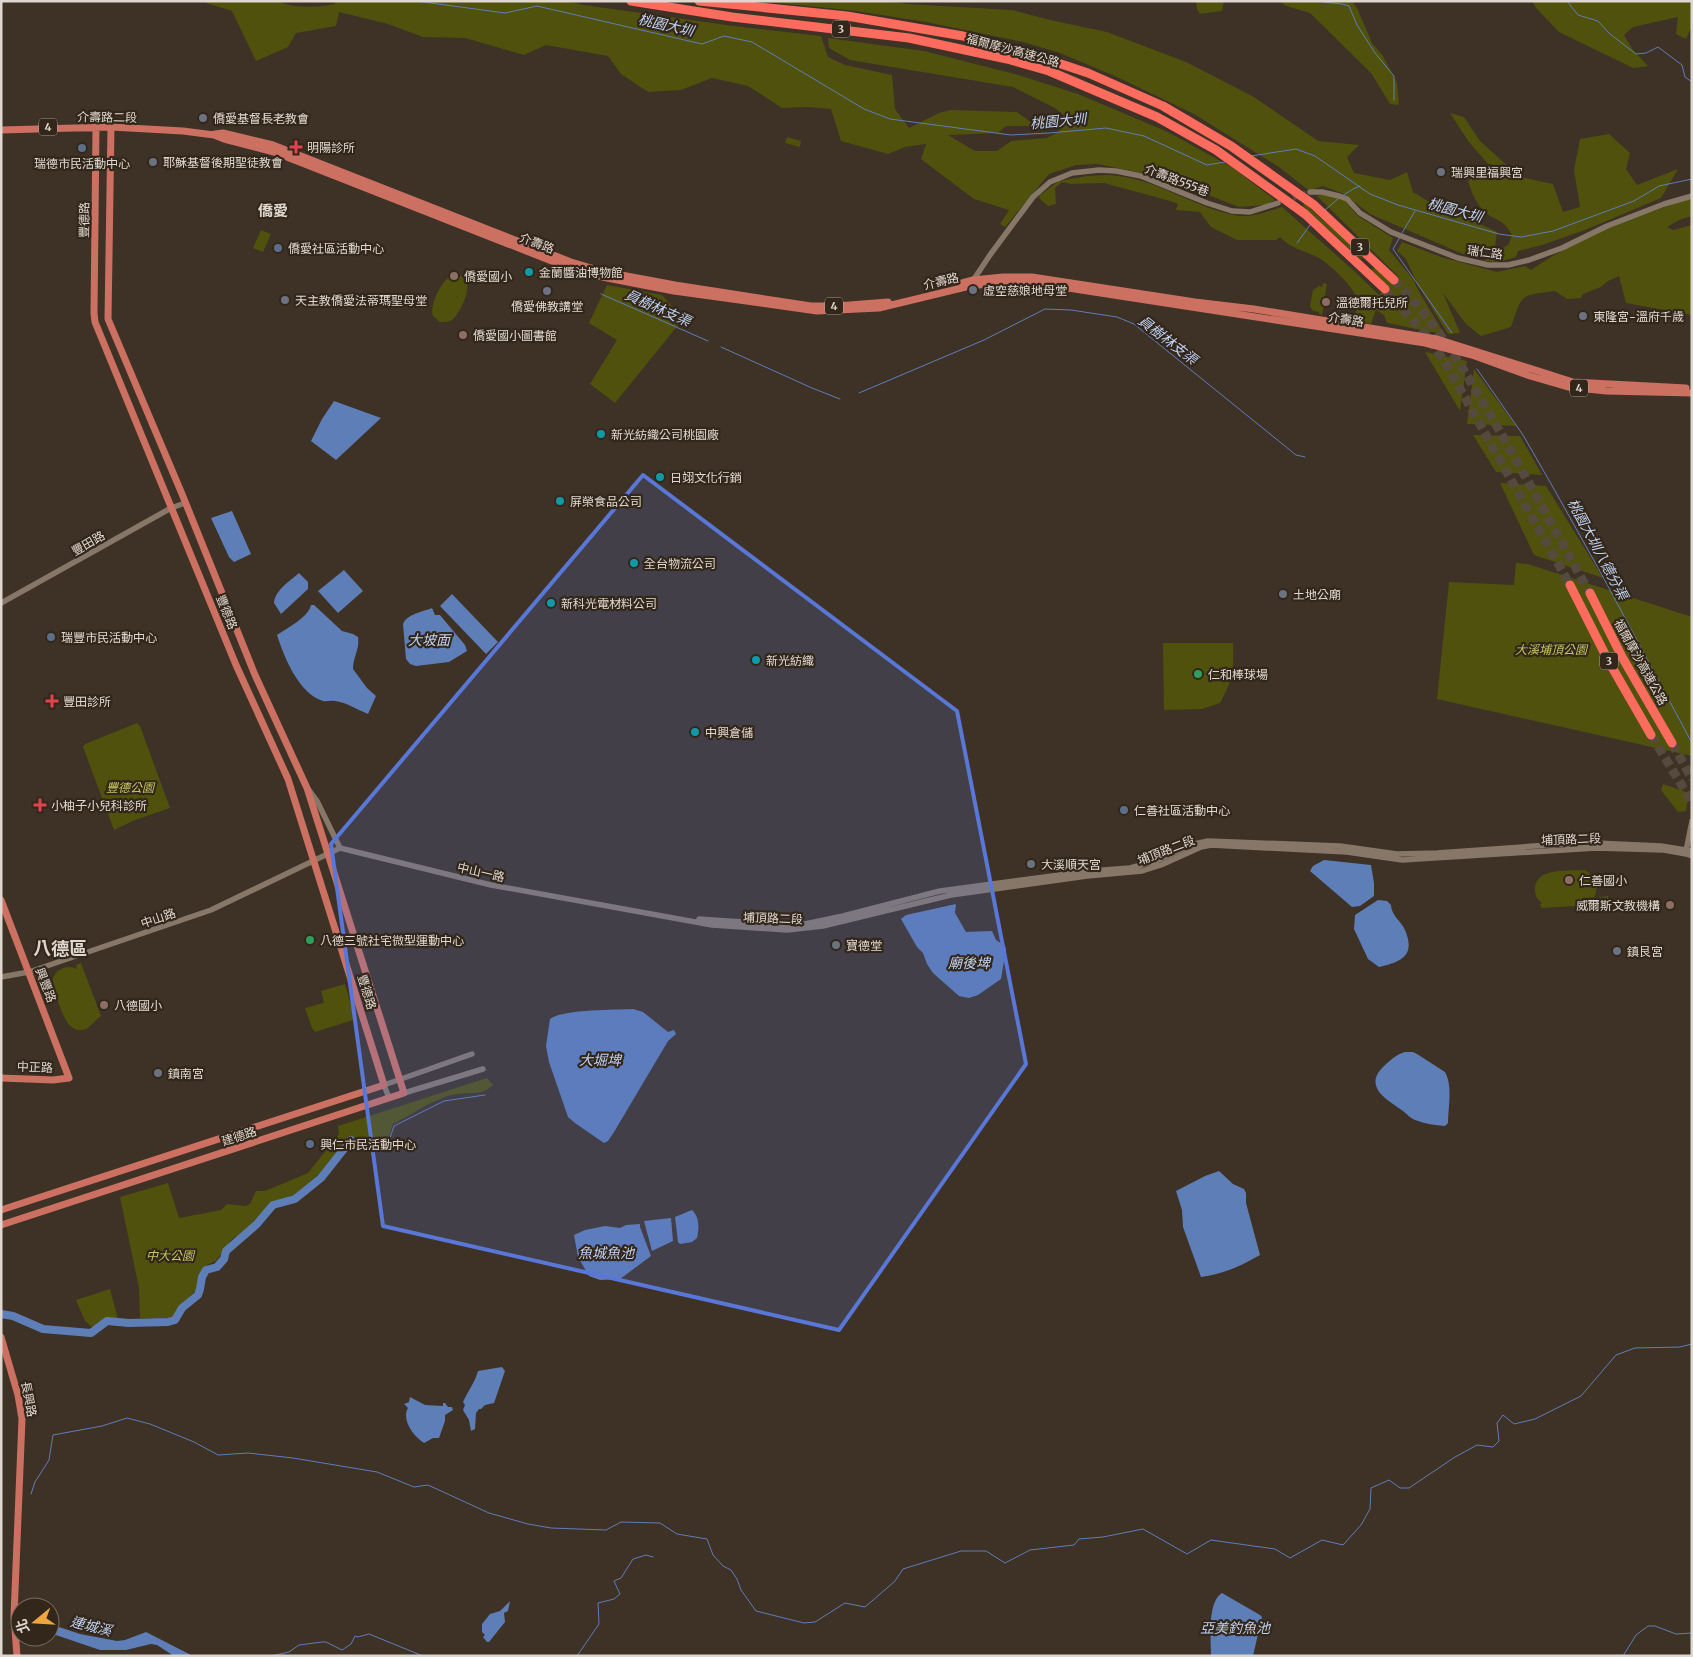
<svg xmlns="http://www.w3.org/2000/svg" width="1693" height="1657" viewBox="0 0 1693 1657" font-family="Merriweather,'Noto Sans TC',serif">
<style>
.green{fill:#50510d}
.water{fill:#5e7eb8}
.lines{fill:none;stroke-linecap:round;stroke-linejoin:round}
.stream{stroke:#5e7eb8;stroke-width:1}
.river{stroke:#5e7eb8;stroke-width:8}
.minor-tunnel{stroke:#564a3f;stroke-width:5.5;stroke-dasharray:5.5 3;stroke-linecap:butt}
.highway-tunnel{stroke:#564a3f;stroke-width:9;stroke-dasharray:9 4.5;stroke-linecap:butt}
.minor{stroke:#867769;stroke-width:5.5}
.major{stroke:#cc7062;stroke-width:7}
.highway{stroke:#fb6c5e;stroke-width:9}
.marked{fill:#5877d6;fill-opacity:0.2;stroke:#5877d6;stroke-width:4;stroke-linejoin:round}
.worship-dot{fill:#6b7280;stroke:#33271b;stroke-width:2}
.health-dot{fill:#e0444e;stroke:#33271b;stroke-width:2}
.service-dot{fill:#5c6f8a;stroke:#33271b;stroke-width:2}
.culture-dot{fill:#0f9aa8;stroke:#33271b;stroke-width:2}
.education-dot{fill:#8d6e63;stroke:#33271b;stroke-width:2}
.leisure-dot{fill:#2e9e5b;stroke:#33271b;stroke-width:2}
.labels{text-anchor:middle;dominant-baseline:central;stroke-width:4.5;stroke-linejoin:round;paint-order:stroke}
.shield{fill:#33271b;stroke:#aca39a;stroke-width:1}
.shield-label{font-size:11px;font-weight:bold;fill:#e0d8d0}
.street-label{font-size:12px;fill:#e0d8d0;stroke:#33271b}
.poi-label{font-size:12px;fill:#e0d8d0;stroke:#33271b;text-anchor:start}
.park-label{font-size:12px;font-style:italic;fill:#c2c65f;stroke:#33271b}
.water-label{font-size:14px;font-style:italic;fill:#bfd2f3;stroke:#33271b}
.quarter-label{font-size:15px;font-weight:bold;fill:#e0d8d0;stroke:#33271b}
.district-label{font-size:18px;font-weight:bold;fill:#e0d8d0;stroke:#33271b}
</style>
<rect width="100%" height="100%" fill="#3e3125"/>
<path class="green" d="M200,1h79c12,8 42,6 56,3v-3h230l19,4 150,21 87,10 7,21 17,8 47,10 3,34 14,19 30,-15 12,-3 66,2 24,18 -11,-4h-24l-8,7 -50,2 27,16h22l14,-10 36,-3 11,-6 10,-13 -13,-11 -42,-21 -163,-27 -21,-12 -1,-10 96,13 91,23 63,20 90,38 65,36 42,32 -10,5 -26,2 -77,-30 -65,-13 -21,1 -27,9 -44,53 -5,-3 9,-14 -35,-11 -53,-40 5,-15 -21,3 -17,7 -47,-13 -10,-32 -24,-2 -25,1 -34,-22 -36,-8 -31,12 -33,2 -27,-18 -13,-18 -62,-11 -22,10 -59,-17 -42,-1 -35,-13 -49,-12 -3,14 -40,7 -8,14 -32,14 -24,-50z
M759,1h127l22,3 104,6 38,10 57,12 79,30 68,35 64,44 41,4 -12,12 7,16 36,7 17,-8 6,20 34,21 21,5 29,14 -2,15 -32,7 -93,-40 -26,-20 -21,-8 -12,4 -4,-1 -28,-22 -85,-53 -77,-37 -57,-24 -37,-11 -97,-20 -70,-11z
M1196,1h28l-2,10 -22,3 -3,-5z
M1280,1h72l5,7 15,35 11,13 14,27 2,22 -9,-1 -19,-31 -61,-60 -24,-7z
M1532,1h160v25l-6,13 -10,-5 2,-17 -45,10 -9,8 9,15 15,16 -15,2 -74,-36 -23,-24z
M1450,113l14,4 16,24 40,36 33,7 10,28 17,-5 -6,-37 6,-31 29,-5 21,19 -4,16 11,16 41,-16 -17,29 -76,32 -43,15 -24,6 -2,6 -18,5 -14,-1 25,-17 3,-9c-10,-18 -14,-12 -27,-23 -9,-8 -13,-19 -17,-31l21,-16 -21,-24z
M787,137l14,4 -1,6 -15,-4z
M1087,176c10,0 21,-2 31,0 43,5 80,34 122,40 14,1 29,-5 42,-9l71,63 26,25 7,-7 -14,-16v-3l3,-1 17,15 7,-6 -82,-81 6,-2 21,6 14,16 35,22 -4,12 24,29 4,9 26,44h-12l-44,-9 -3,-8 -8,-5 -5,14 -17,-3c1,-7 4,-17 2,-24 -4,-12 -29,-36 -41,-41 -13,-6 -25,-8 -35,-19l-4,3h-39l-26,-13 -11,-15 -24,-2 2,-6 -8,-3 -66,-18 -34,1 -8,-2 -7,6 1,16 -8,2 -9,-8 1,-3 19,-14z
M1692,198v18l-13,4 -12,7 6,3 19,-5v90l-66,-12 -7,-27 -11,5 -7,6 -18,7 -2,4 -14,1 -12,-8c-36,5 -32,2 -44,36l-30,9 -15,-12 -23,-31 17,40 -12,1 -30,-49 -12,-26 -9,-8 5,-9 39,15 56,15 28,-6 6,4c49,-34 105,-54 161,-72z
M1304,203l40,36 19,20 -3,-1 -57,-52z
M261,230l10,4 -8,18 -10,-4z
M452,275c29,-3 10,36 0,45 -4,2 -8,2 -12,2l-7,-6c-4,-11 9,-36 19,-41z
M1323,283l4,1 -5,31 -3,-1v-2l-6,-1 -3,-5 3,-16 6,-4 3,1z
M607,285l55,10 21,24 -68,84 -25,-19 27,-44 -28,-17z
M1425,352l42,9 -7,50z
M1474,369l42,57 -49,-2z
M1473,435l47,1 22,39 -46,-3z
M1500,483l46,3 57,92 -69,-23z
M1516,563l12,1 164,53v139l-255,-57 12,-117 65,3z
M1163,643h70c1,26 0,37 -13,60l-18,6 -38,1z
M137,723l3,3 30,82 -35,12 -21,10 -31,-83 2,-3z
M1663,784l26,9 -3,18 -8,1 -17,-22z
M1584,870c12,5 15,17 10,28l14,-2v8l-67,4 -1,-4 2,-1c-4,-3 -7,-7 -7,-13 -1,-23 34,-19 49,-20z
M81,963l20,53c-6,4 -9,10 -15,13 -19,6 -24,-18 -29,-30 -2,-5 -5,-10 -5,-15 0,-13 14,-21 25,-15l-1,-4z
M345,984l9,32 -1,4 -38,12 -3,-4 -7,-20 19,-5 -3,-12z
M487,1078l6,7c-11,11 -21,7 -36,9 -21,3 -46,21 -64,30l-4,13h-39l-32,38 -24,20 -21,7 -29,30 -12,7 -16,22 -9,4 -8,13 -2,11 -19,20 -5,10 -33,-1 -1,-30 -19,-91 48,-14 11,35 42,-8 6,-6 18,2 5,-2 6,-13h9l43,-18 31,-39 -1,-8z
M110,1289l8,30 -11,-1 -14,10 -8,-7 -9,-21z"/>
<path class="water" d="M334,401l47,17 -45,42 -25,-19 11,-22z
M232,511l19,43 -17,8 -5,-5 -18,-39z
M344,570l19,21 -25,22 -20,-22z
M299,573l9,9v7l-27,25 -7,-11c1,-13 16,-22 25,-30z
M452,594l46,48 -12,12 -46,-48z
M311,605h3l28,26 11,3 5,3c2,12 -5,20 -5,32l14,19 9,8 -8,18c-10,-4 -22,-12 -33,-13 -4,-1 -8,1 -12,0 -24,-7 -39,-44 -46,-66 10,-7 31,-17 34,-30z
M432,608l3,7h5l25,30 2,6 -18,11 -33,4 -6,-2 -4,-5 -3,-35c4,-10 19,-12 29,-16z
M1324,860l47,5 3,18v13l-14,10 -8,1 -42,-36 3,-5z
M1378,900l9,1 4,4c0,10 10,16 14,25 11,26 -4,32 -26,37l-11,-8 -14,-30 1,-14z
M956,904l-1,9 11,19 26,-1 4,9 9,6 1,3 -5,30 -23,16 -9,3 -10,-2 -26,-23 -6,-9 -4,-11 -6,-6 -16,-28 5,-4z
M633,1009l10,3 25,20 6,-2 2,4 -8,7 -54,91 -6,9 -4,2 -29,-20 -7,-6 -19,-55 -3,-16 4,-27c13,-10 65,-9 83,-10z
M1405,1052h8l4,2 28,18c8,14 3,36 3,51l-3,3c-10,-1 -20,-2 -30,-6 -5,-2 -8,-6 -12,-9 -13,-10 -41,-23 -20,-44 6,-6 14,-13 22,-15z
M1219,1171l14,13 11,5 2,4v10l14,52c-19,11 -37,19 -59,22l-18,-50 -1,-17 -6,-19 29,-15z
M692,1210c8,8 7,18 5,28l-5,4 -12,2 -2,-2 -3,-25z
M671,1218l2,23 -21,10 -8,-30z
M640,1224v3l11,29 -31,23 -20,1 -11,-4 -11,-19 -4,-22 11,-5 20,-4 15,2 6,-3z
M502,1367l3,4 -11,32 -9,2 -4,4h-2l-3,4 -1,16 -4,2 -2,-11 -6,-10 2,-5 -2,-3c5,-11 12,-20 15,-31z
M410,1397l15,8 18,1v-3h2l3,4h4l1,3 -8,5v6l-6,17h-6l-9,5c-10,-6 -23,-23 -16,-35l-4,-4 5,-2z
M1222,1593l38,22 2,2 -9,39h-42c0,-16 -4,-54 11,-63z
M510,1601l-2,10 -4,2 1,9 -16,20h-2l-4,-5 2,-2 -3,-3v-8l8,-10 10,-3z
M50,1624l30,10 37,7 8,-1 21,-8 47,24h-19l-17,-11 -6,-1 -25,6h-26l-50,-17z"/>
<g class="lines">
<path class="stream" d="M416,1l89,12 32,-7 165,38 22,-8 28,6 112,67 26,10 121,16 38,-2 57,-5 38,8 63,29 18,-3
M1319,1c10,3 19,1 30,5l8,19 18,28 19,23v24
M1567,1l11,14 20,6 12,13 26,20 10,-1 12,-6 24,18 3,12 7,5
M1251,156l45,-7 19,7 55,38 28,11 101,29 22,3 32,-6 81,-30 25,-15 33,-7
M1342,196l11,-7 7,-3
M1325,210l14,-12
M1402,233l13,-22
M1400,237l-7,12 59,84
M1297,243l13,-18
M601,294l107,47
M721,347l91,41 28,11
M1477,369l46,66 31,54 48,86 90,168
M859,393l125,-53 61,-31 26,1 46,7 17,7 162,131 9,2
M351,1140l38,1 5,-15 50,-25 41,-6
M31,1494l4,-12 14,-22 4,-25 49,-9 25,-8 23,6 44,18 24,13 30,-2 45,5 84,14 37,15 14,-2 61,28 39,11 23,4 55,2 15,-8 39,1 17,11 30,5 6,16 10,11 8,4 6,9 4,11 15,21 48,12 11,-1 30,-19 20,4 30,-26 8,-12 58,-18h25l19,12 25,-13 44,-5 5,-6 24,-2 40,-8 44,25 24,-14 64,9 15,9 32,-18 21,5 18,-20 9,-16 1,-21 18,-8 11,8h9l46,-31 22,-12 16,2 6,-6 -2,-18 6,-8 11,9 21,-5 46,-23 35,-41 19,-7 45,-1 12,-3
M271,1656l18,-4 10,-7 23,-3h4l16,8 9,-6 4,-8 3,1 11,-3 54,22
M577,1656l22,-32 -1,-21 16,-4 6,-5 -6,-13 7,-3 12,-19 13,-4 7,2
M1623,1656l13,-21 12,-9h7l21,8 16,-1"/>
<path class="river" d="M1,1314l12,2 30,13 48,4 16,-12 22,2 39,-1 7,-2 7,-12 16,-13 2,-6 2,-12 4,-7 11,-3 7,-8 2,-8 31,-27 16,-19 22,-6 26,-21 30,-38"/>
<path class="minor-tunnel" d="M1285,201l25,-9"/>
<path class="highway-tunnel" d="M1394,280c40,39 68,86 95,133 35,59 67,120 101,180
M1385,289l42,47 18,26 125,223
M1651,735l41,67
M1672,743l20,36"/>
<path class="minor" d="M1310,192h12l17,4 8,3 13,14 31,19 67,26 30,7h20l21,-5 33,-12 45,-22 57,-22 28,-8
M972,282l18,-27 43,-58 17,-15 22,-9 27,-3 17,1 25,5 66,27 25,8 18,1 28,-9
M1,603l170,-95 14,-5
M309,790l8,11 23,47
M1686,851l6,-30
M699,919l89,6 17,-1 38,-8 97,-25 150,-20 40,-3 26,-7 38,-17 14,-3 132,5 57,8 40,-1 126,-9 32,-1 66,3 31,5
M1,977l28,-5 182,-62 129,-62 151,37 221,40 75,5 36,-4 128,-31 136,-19 55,-5 19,-6 40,-18 10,-2 136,7 55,8 194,-12 68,2 22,4 6,2
M404,1093l79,-24
M389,1098l-5,-13 88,-31"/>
<path class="major" d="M1,130l110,-3 72,4 31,4 10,4 50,13 293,115 35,10 72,14 143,20 62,-3 91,-22 35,-4 37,2 383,59 47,12 58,21 38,11 38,4 86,2
M215,134l8,-1 50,12 298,117 34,10 70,13 136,21h26l51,-4
M962,283l11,-3 30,-3h29l163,25 59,7 183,30 136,43 113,6
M1,900l68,178 -16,2 -52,-2
M1,1210l383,-125 -96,-306 -52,-114 -141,-343 -1,-9 2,-186
M1,1225l403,-132 -97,-305 -52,-113 -73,-181 -74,-175 3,-192
M1,1337l17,58 4,24 -8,197 3,40"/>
<path class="highway" d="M631,1l101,16 177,21 98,21 42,12 108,46 59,33 89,64 80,75
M699,1l148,15 116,20 89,25 36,12 75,33 68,40 83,59 80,75
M1570,585l39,77 42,73
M1590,593l32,64 50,86"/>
</g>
<path class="marked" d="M643,475l314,236 69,353 -187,266 -456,-104 -52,-382z"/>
<g class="worship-dot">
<circle cx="203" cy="118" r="5"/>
<circle cx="153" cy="162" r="5"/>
<circle cx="1441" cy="172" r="5"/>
<circle cx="973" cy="290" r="5"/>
<circle cx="547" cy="291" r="5"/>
<circle cx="285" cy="300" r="5"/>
<circle cx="1583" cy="316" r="5"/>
<circle cx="1283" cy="594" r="5"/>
<circle cx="1031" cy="864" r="5"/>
<circle cx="836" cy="945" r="5"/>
<circle cx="1617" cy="951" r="5"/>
<circle cx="158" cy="1073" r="5"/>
</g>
<g class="health-dot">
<path d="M293.5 139.5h5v5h5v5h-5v5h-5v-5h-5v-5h5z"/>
<path d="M49.5 693.5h5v5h5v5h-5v5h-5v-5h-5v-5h5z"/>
<path d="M37.5 797.5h5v5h5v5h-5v5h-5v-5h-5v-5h5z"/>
</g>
<g class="service-dot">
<circle cx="82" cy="148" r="5"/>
<circle cx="278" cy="248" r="5"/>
<circle cx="51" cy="637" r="5"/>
<circle cx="1124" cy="810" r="5"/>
<circle cx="310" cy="1144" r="5"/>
</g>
<g class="culture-dot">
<circle cx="529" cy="272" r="5"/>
<circle cx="601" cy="434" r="5"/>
<circle cx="660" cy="477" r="5"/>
<circle cx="560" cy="501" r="5"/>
<circle cx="634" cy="563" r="5"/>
<circle cx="551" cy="603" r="5"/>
<circle cx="756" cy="660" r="5"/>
<circle cx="695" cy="732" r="5"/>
</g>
<g class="education-dot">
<circle cx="454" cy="276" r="5"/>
<circle cx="1326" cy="302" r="5"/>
<circle cx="463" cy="335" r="5"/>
<circle cx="1569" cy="880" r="5"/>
<circle cx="1670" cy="905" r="5"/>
<circle cx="104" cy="1005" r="5"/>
</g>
<g class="leisure-dot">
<circle cx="1198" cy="674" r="5"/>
<circle cx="310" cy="940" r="5"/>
</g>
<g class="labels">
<g class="shield">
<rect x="832" y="20.5" width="18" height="17" rx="4"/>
<rect x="39" y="118.5" width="18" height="17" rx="4"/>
<rect x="1351" y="238.5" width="18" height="17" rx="4"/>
<rect x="825" y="297.5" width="18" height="17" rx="4"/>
<rect x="1570" y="379.5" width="18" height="17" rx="4"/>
<rect x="1600" y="652.5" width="18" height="17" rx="4"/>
</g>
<g class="shield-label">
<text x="841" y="29">3</text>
<text x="48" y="127">4</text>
<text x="1360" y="247">3</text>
<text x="834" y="306">4</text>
<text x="1579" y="388">4</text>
<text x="1609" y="661">3</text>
</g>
<g class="street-label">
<text transform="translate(1013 50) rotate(15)">福爾摩沙高速公路</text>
<text transform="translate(107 117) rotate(1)">介壽路二段</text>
<text transform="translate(1177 180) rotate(21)">介壽路555巷</text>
<text transform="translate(84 220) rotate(-89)">豐德路</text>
<text transform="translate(537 243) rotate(21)">介壽路</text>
<text transform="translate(1485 252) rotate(8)">瑞仁路</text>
<text transform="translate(941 281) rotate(-13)">介壽路</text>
<text transform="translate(1346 319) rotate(9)">介壽路</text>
<text transform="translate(88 543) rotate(-30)">豐田路</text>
<text transform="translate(227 612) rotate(68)">豐德路</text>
<text transform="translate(1641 662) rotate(61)">福爾摩沙高速公路</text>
<text transform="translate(1571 839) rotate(-2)">埔頂路二段</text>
<text transform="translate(1166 850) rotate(-21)">埔頂路二段</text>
<text transform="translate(481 872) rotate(13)">中山一路</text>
<text transform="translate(158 918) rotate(-19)">中山路</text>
<text transform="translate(773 918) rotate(2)">埔頂路二段</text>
<text transform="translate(46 985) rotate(69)">興豐路</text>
<text transform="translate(367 992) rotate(73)">豐德路</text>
<text transform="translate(35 1067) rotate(2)">中正路</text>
<text transform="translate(239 1136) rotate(-18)">建德路</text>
<text transform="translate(29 1399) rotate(79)">長興路</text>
</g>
<g class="poi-label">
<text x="213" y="118">僑愛基督長老教會</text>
<text x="307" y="147">明陽診所</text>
<text x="163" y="162">耶穌基督後期聖徒教會</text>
<text x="82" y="163" text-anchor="middle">瑞德市民活動中心</text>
<text x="1451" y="172">瑞興里福興宮</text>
<text x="288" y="248">僑愛社區活動中心</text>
<text x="539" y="272">金蘭醬油博物館</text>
<text x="464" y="276">僑愛國小</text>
<text x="983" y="290">虛空慈娘地母堂</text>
<text x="295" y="300">天主教僑愛法蒂瑪聖母堂</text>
<text x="1336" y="302">溫德爾托兒所</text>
<text x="547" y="306" text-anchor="middle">僑愛佛教講堂</text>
<text x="1593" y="316">東隆宮-溫府千歲</text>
<text x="473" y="335">僑愛國小圖書館</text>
<text x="611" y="434">新光紡織公司桃園廠</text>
<text x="670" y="477">日翊文化行銷</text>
<text x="570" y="501">屏榮食品公司</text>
<text x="644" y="563">全台物流公司</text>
<text x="1293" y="594">土地公廟</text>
<text x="561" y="603">新科光電材料公司</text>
<text x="61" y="637">瑞豐市民活動中心</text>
<text x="766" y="660">新光紡織</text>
<text x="1208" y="674">仁和棒球場</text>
<text x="63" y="701">豐田診所</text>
<text x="705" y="732">中興倉儲</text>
<text x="51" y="805">小柚子小兒科診所</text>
<text x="1134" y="810">仁善社區活動中心</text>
<text x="1041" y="864">大溪順天宮</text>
<text x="1579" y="880">仁善國小</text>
<text x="1660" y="905" text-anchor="end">威爾斯文教機構</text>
<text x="320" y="940">八德三號社宅微型運動中心</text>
<text x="846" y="945">寶德堂</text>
<text x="1627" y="951">鎮艮宮</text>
<text x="114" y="1005">八德國小</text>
<text x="168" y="1073">鎮南宮</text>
<text x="320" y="1144">興仁市民活動中心</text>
</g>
<g class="park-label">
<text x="1551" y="649">大溪埔頂公園</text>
<text x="130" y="787">豐德公園</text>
<text x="170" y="1255">中大公園</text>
</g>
<g class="water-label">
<text transform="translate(666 25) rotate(13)">桃園大圳</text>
<text transform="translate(1058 121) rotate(-5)">桃園大圳</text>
<text transform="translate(1455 210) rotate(15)">桃園大圳</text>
<text transform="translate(658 308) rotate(24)">員樹林支渠</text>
<text transform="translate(1168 340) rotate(38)">員樹林支渠</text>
<text transform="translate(1598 549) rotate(62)">桃園大圳八德分渠</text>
<text x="429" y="640">大坡面</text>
<text x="969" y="963">廟後埤</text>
<text x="600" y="1060">大堀埤</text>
<text x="606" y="1253">魚城魚池</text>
<text transform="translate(91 1626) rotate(14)">連城溪</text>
<text x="1235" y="1628">亞美釣魚池</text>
</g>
<g class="quarter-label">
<text x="273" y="210">僑愛</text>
</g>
<g class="district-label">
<text x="60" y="948">八德區</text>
</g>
</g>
<rect width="1693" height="1657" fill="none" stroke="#e0d8d0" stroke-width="5"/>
<g transform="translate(35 1622) rotate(252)"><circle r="24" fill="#33271b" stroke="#786e63"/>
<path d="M0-4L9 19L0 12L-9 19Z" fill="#efa73d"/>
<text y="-8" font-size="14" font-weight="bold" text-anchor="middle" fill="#e0d8d0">北</text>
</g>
</svg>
